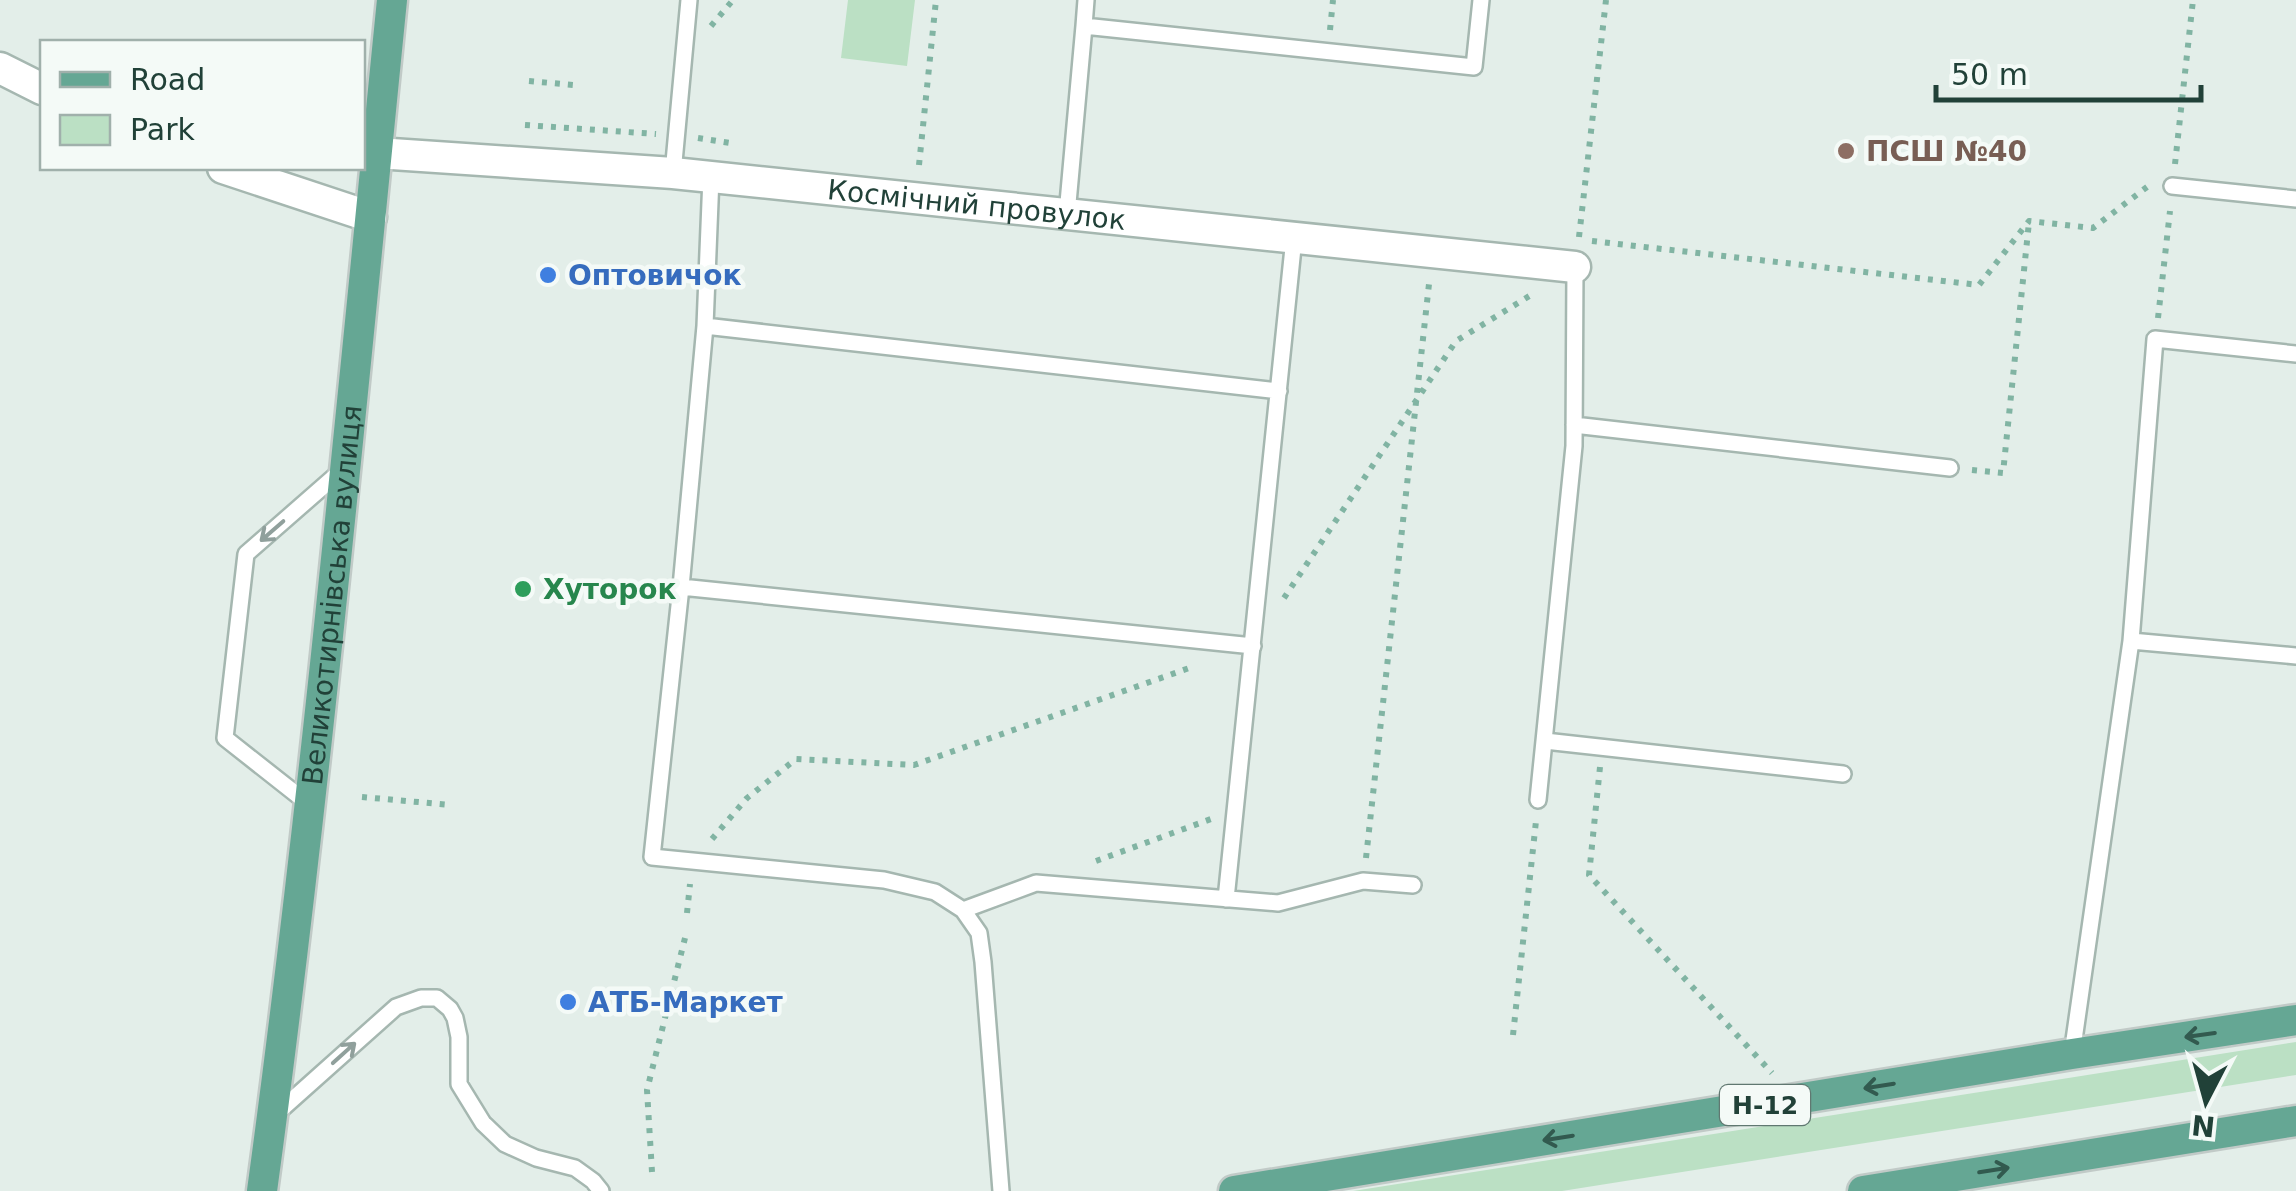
<svg xmlns="http://www.w3.org/2000/svg" width="2296" height="1191" viewBox="0 0 2296 1191" font-family="'DejaVu Sans',sans-serif">
<style>
.green{fill:#bbe0c4}
.lines{fill:none;stroke-linecap:round;stroke-linejoin:round}
.lane-casing{stroke:#a5b7b0;stroke-width:20}
.street-casing{stroke:#a5b7b0;stroke-width:35}
.primary-casing{stroke:#c1cac7;stroke-width:35}
.path{stroke:#81b4a3;stroke-width:6;stroke-dasharray:5 8;stroke-linecap:butt}
.lane{stroke:#fff;stroke-width:15}
.street{stroke:#fff;stroke-width:30}
.primary{stroke:#65a794;stroke-width:30}
.oneway{stroke:#90a09c}
.oneway2{stroke:#325a4f}
.education-dot{fill:#8d6e63;stroke:#f4faf7;stroke-width:4}
.shop-dot{fill:#3f7fe0;stroke:#f4faf7;stroke-width:4}
.leisure-dot{fill:#2e9e5b;stroke:#f4faf7;stroke-width:4}
.labels{text-anchor:middle;dominant-baseline:central;stroke-width:9;stroke-linejoin:round;paint-order:stroke}
.shield{fill:#f4faf7;stroke:#607871;stroke-width:2.5}
.shield-label{font-size:25px;font-weight:bold;fill:#214138}
.education-label{font-size:28px;font-weight:bold;fill:#785e54;stroke:#f4faf7;text-anchor:start}
.street-label{font-size:28px;fill:#214138;stroke:#f4faf7}
.shop-label{font-size:28px;font-weight:bold;fill:#366cbe;stroke:#f4faf7;text-anchor:start}
.leisure-label{font-size:28px;font-weight:bold;fill:#27864d;stroke:#f4faf7;text-anchor:start}
</style>
<rect width="100%" height="100%" fill="#e3eee9"/>
<path class="green" d="M848,0h67l-8,66 -66,-8z
M2296,1042v33l-734,116h-209z"/>
<g class="lines">
<g class="lane-casing">
<path id="lane" d="M1084,26l2,-26
M673,173l16,-173
M711,177l-6,149 -24,261 -29,270 232,23 51,12 28,18 16,23 4,29 18,229
M2172,186l124,13
M1067,214l17,-188 390,41 7,-67
M705,326l574,65
M1574,425l376,43
M681,587l572,59
M2131,641l165,15
M1545,741l298,33
M1538,800l36,-354 1,-179
M310,805l-85,-67 21,-184 96,-84
M1226,899l68,-661
M963,910l73,-27 242,20 85,-22 50,4
M2072,1054l59,-413 24,-302 141,15
M275,1115l121,-108 25,-9h16l13,11 5,9 4,19v47l24,39 22,21 31,14 39,10 18,13 8,10"/>
</g>
<g class="street-casing">
<g id="street">
<path d="M0,68l42,21"/>
<path id="s1" d="M377,153l296,20 902,94"/>
<path d="M223,168l148,49"/>
</g>
</g>
<g class="primary-casing">
<g id="primary">
<path id="s2" d="M262,1191c54,-396 90,-794 130,-1191"/>
<path d="M1234,1191l838,-137 224,-34"/>
<path d="M1863,1191l433,-70"/>
</g>
</g>
<path class="path" d="M711,26l22,-26
M1330,30l3,-30
M529,81l44,4
M525,125l131,9
M698,138l32,5
M2175,164l18,-164
M919,165l17,-165
M1579,237l27,-237
M1592,241l387,44 50,-64 64,7 54,-41
M2158,318l12,-107
M1972,470l31,3 26,-251
M1284,598l172,-257 75,-46
M1600,767l-11,108 183,198
M362,797l89,8
M712,839l35,-41 49,-39 118,6 281,-99
M1366,858l63,-574
M1096,861l115,-42
M687,913l3,-29
M1513,1035l23,-214
M652,1172l-5,-82 38,-152"/>
<use href="#lane" class="lane"/>
<use href="#street" class="street"/>
<use href="#primary" class="primary"/>
</g>
<defs><path id="oneway-shaft" d="M-6 0H5M1.5-3L5.5 0L1.5 3" fill="none" stroke-width="1.6" stroke-linecap="round" stroke-linejoin="round" transform="scale(2.5)"/></defs>
<g class="oneway">
<use href="#oneway-shaft" transform="translate(272 531) rotate(139)"/>
<use href="#oneway-shaft" transform="translate(344 1053) rotate(-42)"/>
</g>
<g class="oneway2">
<use href="#oneway-shaft" transform="translate(2200 1035) rotate(172)"/>
<use href="#oneway-shaft" transform="translate(1879 1086) rotate(171)"/>
<use href="#oneway-shaft" transform="translate(1558 1138) rotate(171)"/>
<use href="#oneway-shaft" transform="translate(1994 1170) rotate(-9)"/>
</g>
<circle class="education-dot" cx="1846" cy="151" r="10"/>
<g class="shop-dot">
<circle cx="548" cy="275" r="10"/>
<circle cx="568" cy="1002" r="10"/>
</g>
<circle class="leisure-dot" cx="523" cy="589" r="10"/>
<g class="labels">
<rect class="shield" x="1720" y="1085" width="90" height="40" rx="8"/>
<g class="shield-label">
<text x="1765" y="1105">Н-12</text>
</g>
<g class="education-label">
<text x="1866" y="151">ПСШ №40</text>
</g>
<g class="street-label">
<text stroke="none"><textPath href="#s1" startOffset="602">Космічний провулок</textPath></text>
<text stroke="none"><textPath href="#s2" startOffset="600">Великотирнівська вулиця</textPath></text>
</g>
<g class="shop-label">
<text x="568" y="275">Оптовичок</text>
<text x="588" y="1002">АТБ-Маркет</text>
</g>
<g class="leisure-label">
<text x="543" y="589">Хуторок</text>
</g>
</g>
<rect x="40" y="40" width="325" height="130" fill="#f4faf7" stroke="#a0b0ab" stroke-width="2.5"/>
<rect x="60" y="72" width="50" height="15" fill="#65a794" stroke="#a0b0ab" stroke-width="2.5"/>
<text x="130" y="90" font-size="30" fill="#214138">Road</text>
<rect x="60" y="115" width="50" height="30" fill="#bbe0c4" stroke="#a0b0ab" stroke-width="2.5"/>
<text x="130" y="140" font-size="30" fill="#214138">Park</text>
<g transform="translate(2206 1101) rotate(186)" stroke="#f4faf7" stroke-width="8" paint-order="stroke">
<path d="M0-8L18 38L0 25L-18 38Z" fill="#214138"/>
<text y="-15" font-size="28" font-weight="bold" text-anchor="middle" fill="#214138">N</text>
</g>
<path d="M1936 85v15h265v-15" fill="none" stroke="#214138" stroke-width="5"/>
<text x="1951" y="85" font-size="30" fill="#214138" stroke="#f4faf7" stroke-width="8" paint-order="stroke">50 m</text>
</svg>
